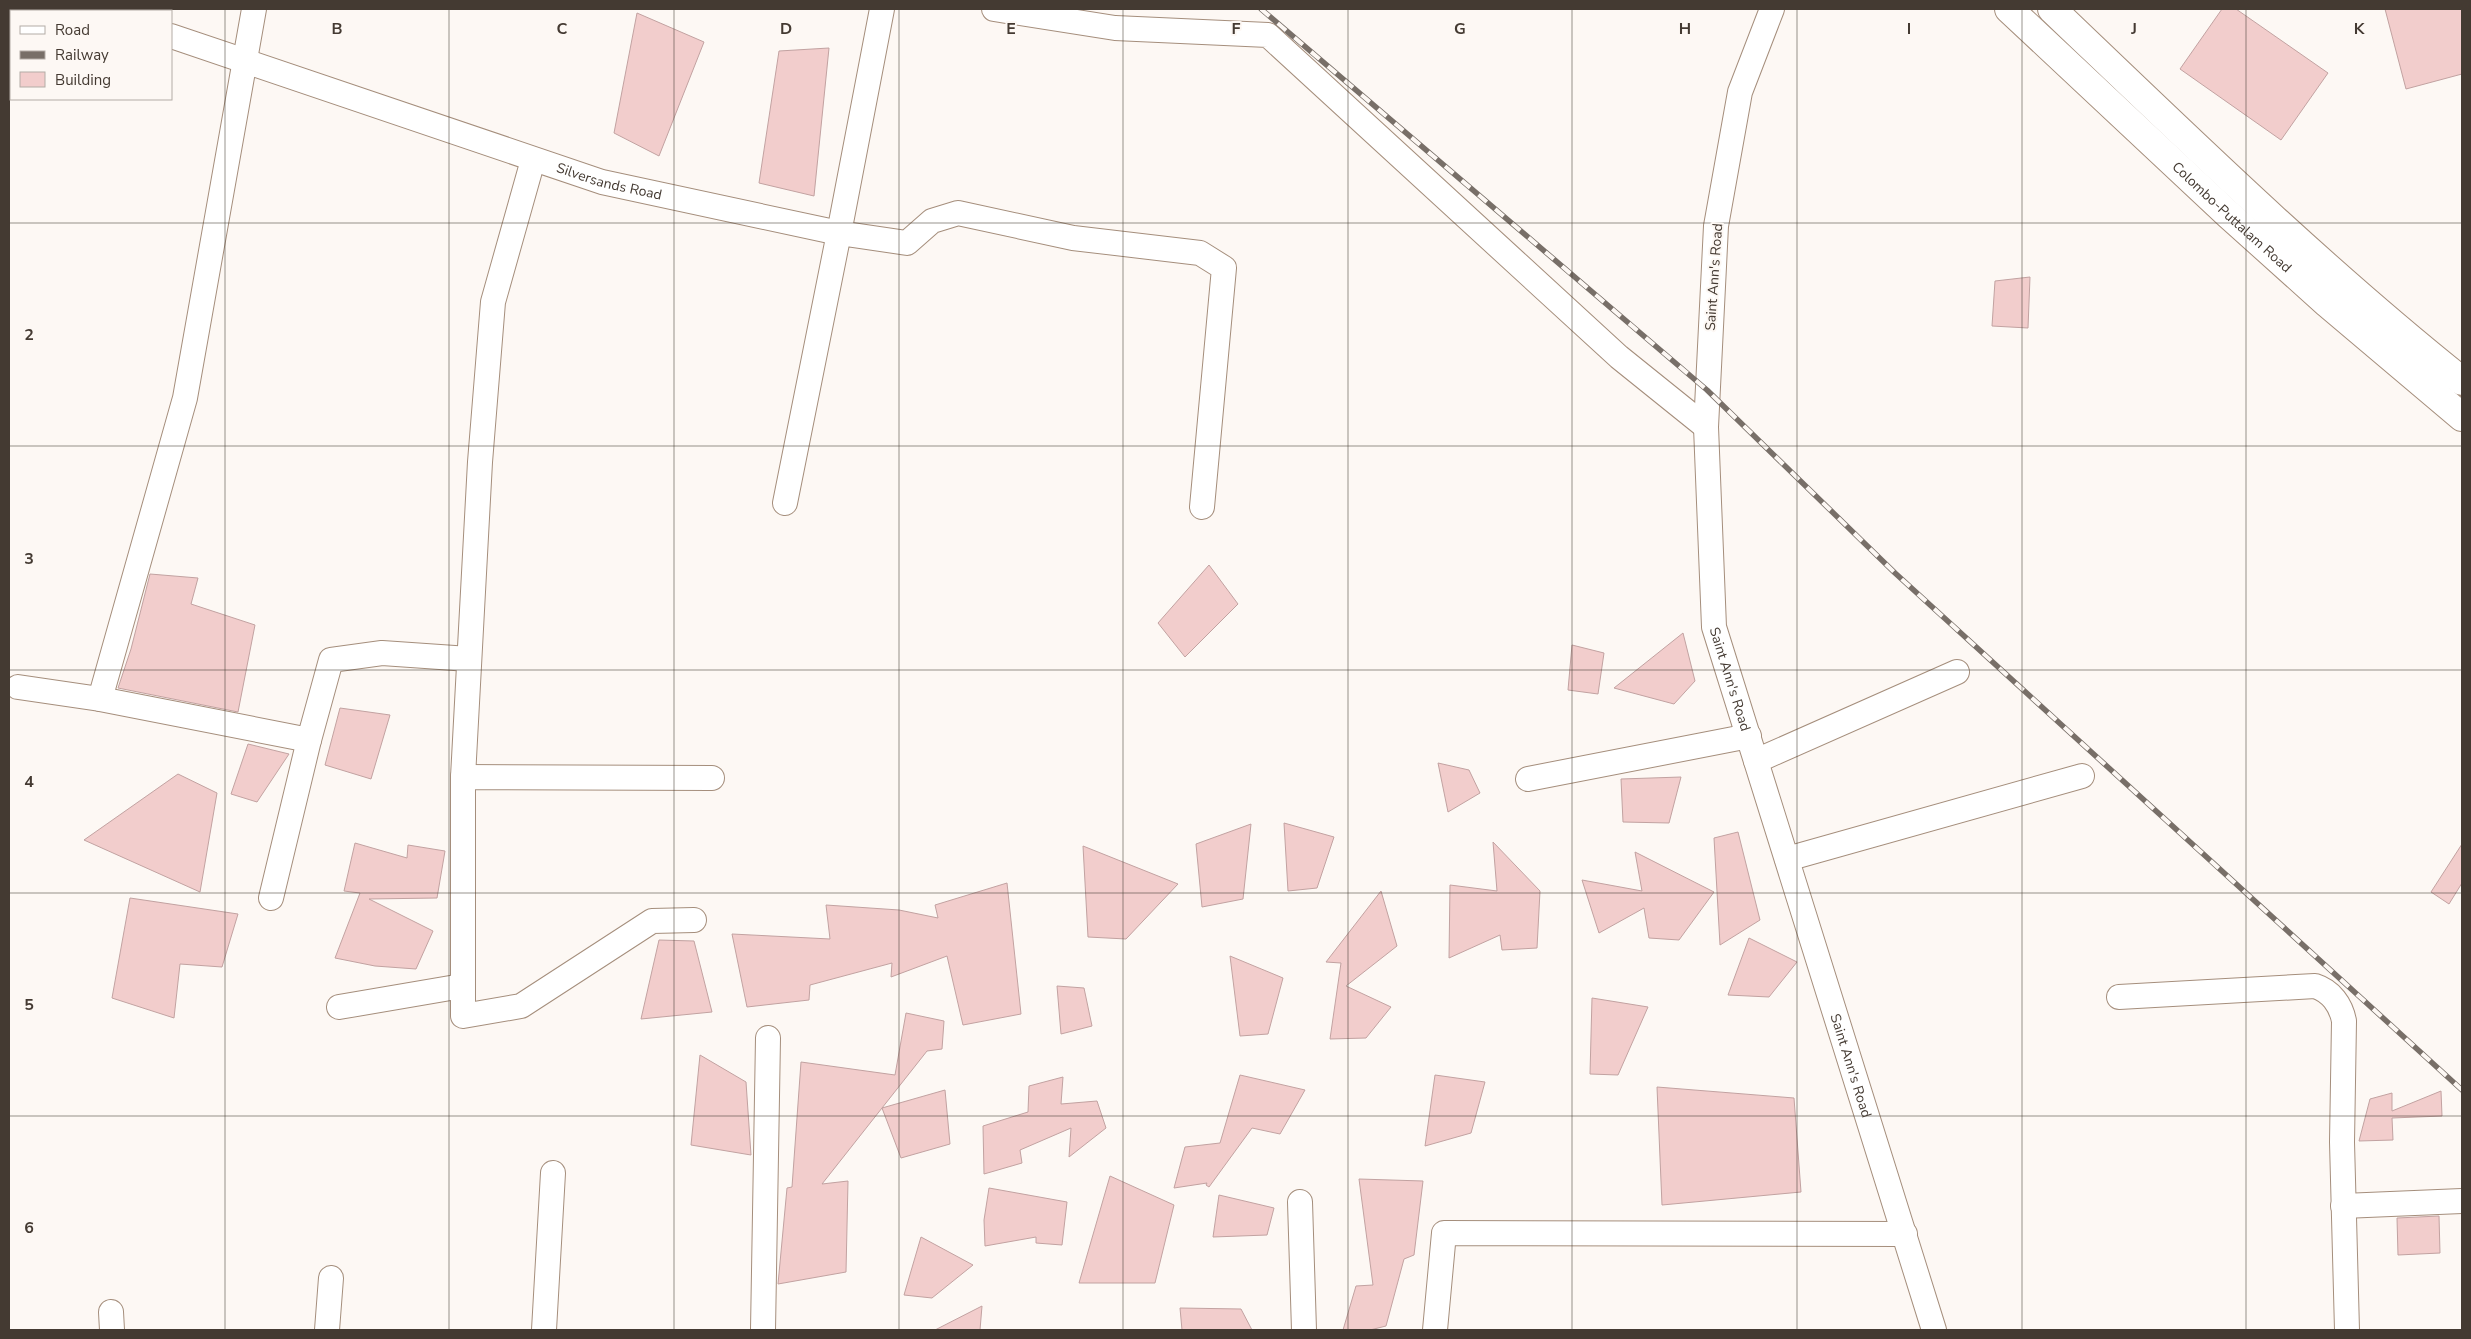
<svg xmlns="http://www.w3.org/2000/svg" width="2471" height="1339" viewBox="0 0 2471 1339" font-family="'Nunito Sans',sans-serif">
<style>
.building{fill:#f2cdcc;stroke:#c2a2a1}
.lines{fill:none;stroke-linecap:round;stroke-linejoin:round}
.minor-casing{stroke:#a58e7c;stroke-width:26}
.highway-casing{stroke:#a58e7c;stroke-width:30}
.minor{stroke:#fff;stroke-width:24}
.highway{stroke:#fff;stroke-width:28}
.rail-casing{stroke:#786f68;stroke-width:5.5}
.rail{stroke:#fdf8f4;stroke-width:4;stroke-dasharray:11;stroke-linecap:butt}
.grid{fill:none;stroke:#443a32;stroke-width:1;stroke-opacity:0.55}
.labels{text-anchor:middle;dominant-baseline:central;stroke-width:4;stroke-linejoin:round;paint-order:stroke}
.street-label{font-size:14px;fill:#443a32;stroke:#fdf8f4}
.grid-label{font-size:16px;text-anchor:middle;font-weight:bold;fill:#443a32;stroke:#fdf8f4;stroke-width:4;stroke-linejoin:round;paint-order:stroke}
</style>
<rect width="100%" height="100%" fill="#fdf8f4"/>
<path class="building" d="M2222,9h14l92,64 -47,67 -101,-71z
M2385,9h77v65l-56,15z
M637,13l67,29 -45,114 -45,-23z
M829,48l-15,148 -55,-13 20,-132z
M2030,277l-2,51 -36,-2 3,-45z
M1209,565l29,39 -53,53 -27,-34z
M150,574l48,4 -7,26 64,21 -17,87 -120,-24 13,-39z
M1683,633l12,48 -21,23 -60,-16z
M1572,645l32,8 -6,41 -30,-4z
M340,708l50,7 -19,64 -46,-14z
M248,744l41,10 -32,48 -26,-8z
M1438,763l31,7 11,23 -32,19z
M178,774l39,19 -17,99 -116,-52z
M1681,777l-12,46 -46,-1 -2,-43z
M1284,823l50,14 -17,51 -29,3z
M1251,824l-8,75 -41,8 -6,-63z
M1738,832l22,88 -40,25 -6,-107z
M1493,842l47,49 -3,57 -35,2 -2,-15 -51,23 1,-73 47,6z
M355,843l52,15 1,-13 37,6 -8,47 -68,1 64,32 -17,38 -41,-3 -40,-8 25,-65 -16,-2z
M2462,844v39l-13,21 -18,-12z
M1083,846l95,38 -52,55 -38,-2z
M1635,852l79,40 -35,48 -30,-2 -5,-30 -45,25 -17,-53 60,11z
M1007,883l14,131 -58,11 -16,-69 -56,21 1,-14 -82,22 -1,15 -62,7 -15,-73 98,5 -4,-34 73,5 39,8 -3,-13z
M1381,891l16,55 -51,40 45,21 -25,31 -36,1 11,-76 -15,-1z
M130,898l108,16 -16,53 -42,-3 -6,54 -62,-20z
M1749,938l48,24 -28,35 -41,-2z
M659,940l35,1 18,71 -71,7z
M1230,956l53,22 -15,56 -28,2z
M1057,986l27,2 8,38 -31,8z
M1592,998l56,9 -30,68 -28,-1z
M906,1013l38,8 -2,28 -15,2 -105,133 26,-3 -2,91 -68,12 9,-96 5,-1 9,-125 94,13z
M700,1055l46,27 5,73 -60,-10z
M1240,1075l65,15 -25,44 -28,-6 -43,59 -3,-2 1,-2 -33,5 11,-41 35,-4z
M1435,1075l50,7 -14,51 -46,13z
M1063,1077l-2,27 36,-3 9,27 -37,29 2,-29 -51,22 2,13 -38,11 -1,-48 45,-14 1,-26z
M1657,1087l137,11 7,94 -139,13z
M945,1090l5,54 -49,14 -19,-50z
M2441,1091l1,25 -50,2 1,22 -34,1 11,-42 22,-6v18z
M1110,1176l64,29 -19,78h-76z
M1359,1179l64,2 -9,74 -10,4 -18,67 -16,4h-27l13,-44 17,-1z
M989,1188l78,14 -5,43 -26,-2v-6l-51,9 -1,-26z
M1219,1195l55,13 -7,27 -54,2z
M2439,1216l1,37 -42,2 -1,-37z
M921,1237l52,28 -41,33 -28,-3z
M982,1306l-2,24h-45z
M1180,1308l61,1 11,21h-70z"/>
<g class="lines">
<g class="minor-casing">
<g id="minor">
<path d="M76,9l12,2"/>
<path d="M994,9l121,19 153,7 351,322 87,70"/>
<path id="s1" d="M1772,9l-32,83 -24,134 -10,201 8,200 220,703"/>
<path id="s2" d="M171,36l431,146 237,51 43,-224"/>
<path d="M785,503l54,-270 68,10 25,-22 26,-8 115,25 127,15 24,15 -22,239"/>
<path d="M18,687l82,12 209,41 22,-80 51,-7 87,6"/>
<path d="M100,699l85,-301 69,-389"/>
<path d="M1756,761l201,-89"/>
<path d="M463,777l17,-315 13,-160 40,-142"/>
<path d="M1528,779l221,-43"/>
<path d="M1787,859l295,-83"/>
<path d="M271,898l38,-158"/>
<path d="M694,920l-42,1 -131,85 -58,10v-239l249,1"/>
<path d="M2119,997l196,-11c16,5 26,19 29,35l-2,121 5,188"/>
<path d="M339,1007l123,-21"/>
<path d="M1300,1202l4,128"/>
<path d="M2343,1206l119,-5"/>
<path d="M111,1312l1,18"/>
<path d="M327,1330l4,-52"/>
<path d="M544,1330l9,-157"/>
<path d="M763,1330l5,-292"/>
<path d="M1435,1330l9,-97 461,1"/>
</g>
</g>
<g class="highway-casing">
<g id="highway">
<path id="s3" d="M2009,9l220,206 98,88 135,114"/>
<path d="M2052,9c133,127 266,257 410,372"/>
</g>
</g>
<use href="#minor" class="minor"/>
<use href="#highway" class="highway"/>
<g class="rail-casing">
<path id="rail" d="M1261,9l446,381 188,183 567,517"/>
</g>
<use href="#rail" class="rail"/>
</g>
<path class="grid" d="M225,9v1321M449,9v1321M674,9v1321M899,9v1321M1123,9v1321M1348,9v1321M1572,9v1321M1797,9v1321M2022,9v1321M2246,9v1321M9,223h2453M9,446h2453M9,670h2453M9,893h2453M9,1116h2453"/>
<g class="labels">
<g class="street-label">
<text stroke="none"><textPath href="#s2" startOffset="462">Silversands Road</textPath></text>
<text stroke="none"><textPath href="#s3" startOffset="305">Colombo-Puttalam Road</textPath></text>
<text transform="translate(1714 277) rotate(-86)">Saint Ann's Road</text>
<text stroke="none"><textPath href="#s1" startOffset="681">Saint Ann's Road</textPath></text>
<text stroke="none"><textPath href="#s1" startOffset="1086">Saint Ann's Road</textPath></text>
</g>
</g>
<g class="grid-label">
<text x="337" y="34">B</text>
<text x="562" y="34">C</text>
<text x="786" y="34">D</text>
<text x="1011" y="34">E</text>
<text x="1236" y="34">F</text>
<text x="1460" y="34">G</text>
<text x="1685" y="34">H</text>
<text x="1909" y="34">I</text>
<text x="2134" y="34">J</text>
<text x="2359" y="34">K</text>
<text x="29" y="340">2</text>
<text x="29" y="564">3</text>
<text x="29" y="787">4</text>
<text x="29" y="1010">5</text>
<text x="29" y="1233">6</text>
</g>
<rect width="2471" height="1339" fill="none" stroke="#443a32" stroke-width="20"/>
<rect x="10" y="10" width="162" height="90" fill="#fdf8f4" stroke="#b3aca6"/>
<rect x="20" y="26" width="25" height="8" fill="#ffffff" stroke="#b3aca6"/>
<text x="55" y="35" font-size="15" fill="#443a32">Road</text>
<rect x="20" y="51" width="25" height="8" fill="#786f68" stroke="#b3aca6"/>
<text x="55" y="60" font-size="15" fill="#443a32">Railway</text>
<rect x="20" y="72" width="25" height="15" fill="#f2cdcc" stroke="#b3aca6"/>
<text x="55" y="85" font-size="15" fill="#443a32">Building</text>
</svg>
